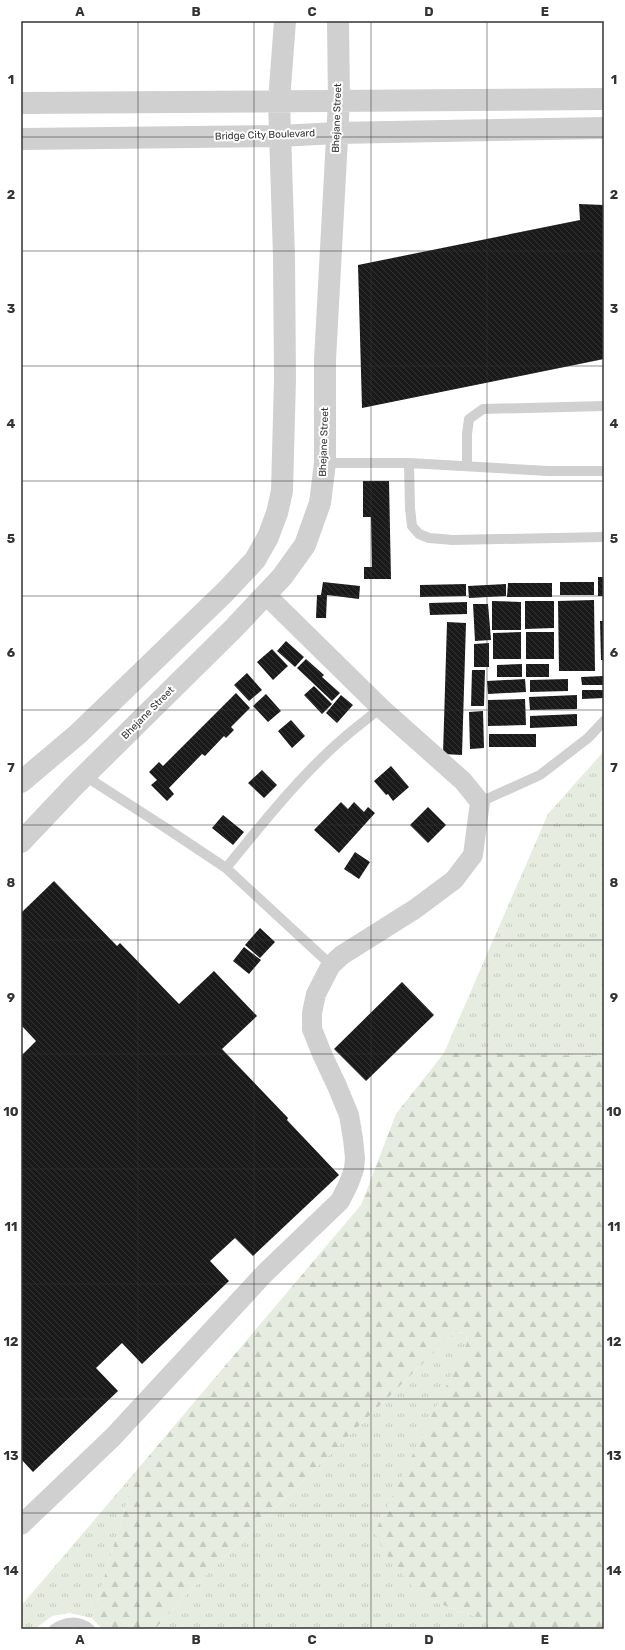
<svg xmlns="http://www.w3.org/2000/svg" width="625" height="1650" viewBox="0 0 625 1650" font-family="Rubik,sans-serif">
<style>
.grass{fill:url(#grass-tufts)}
.forest{fill:url(#forest-firs)}
.building{fill:url(#building-back-hatch)}
.lines{fill:none;stroke-linecap:round;stroke-linejoin:round}
.service{stroke:#d0d0d0;stroke-width:10}
.minor{stroke:#d0d0d0;stroke-width:20}
.tertiary{stroke:#d0d0d0;stroke-width:22}
.grid{fill:none;stroke:#333;stroke-width:1;stroke-opacity:0.55}
.labels{text-anchor:middle;dominant-baseline:central;stroke-width:4;stroke-linejoin:round;paint-order:stroke}
.street-label{font-size:10px;fill:#333;stroke:#fff}
.neatline{fill:none;stroke:#333;stroke-width:1.5}
.grid-label{font-size:13px;text-anchor:middle;font-weight:bold;fill:#333}
</style>
<defs>
<pattern id="grass-tufts" width="24" height="20" patternUnits="userSpaceOnUse"><rect width="24" height="20" fill="#e6ecdf"/><path d="M3 7l-1-3M5 7V3M7 7l1-3M15 17l-1-3M17 17v-4M19 17l1-3" fill="none" stroke="#c6cbc0"/></pattern>
<pattern id="forest-firs" width="22" height="20" patternUnits="userSpaceOnUse"><rect width="22" height="20" fill="#e6ecdf"/><path d="M5 1l3.5 6h-7zM16 11l3.5 6h-7z" fill="#c6cbc0"/></pattern>
<pattern id="building-back-hatch" width="6" height="6" patternUnits="userSpaceOnUse"><rect width="6" height="6" fill="#1a1a1a"/><path d="M-1 5l2 2M0 0l6 6M5-1l2 2" fill="none" stroke="#333"/></pattern>
</defs>
<rect width="100%" height="100%" fill="#fff"/>
<path class="grass" d="M604,751v305l-160,-3 104,-239z
M455,1332l11,1 1,10 -47,254 91,32h-356l29,-32z
M136,1471l-44,147 -23,-5 -17,3 -17,13h-14v-23z"/>
<path class="forest" d="M444,1053l160,3v573h-93l-91,-32 -37,-47 -8,-18 92,-189 -1,-10 -11,-1 -271,265 -29,32h-53l-10,-11 44,-147 225,-266 35,-91z"/>
<path class="building" d="M579,204l25,1v154l-242,49 -4,-143 222,-45z
M363,481h26l2,98h-27v-12h8l-1,-50h-8z
M598,577h6v19h-6z
M323,582l37,4 -1,13 -32,-4 -1,23h-10l1,-23h4z
M560,582h34v13h-34z
M508,583h44v14h-45z
M466,584v12l-46,1v-12z
M506,584v12l-37,2 -1,-12z
M594,600l1,71h-36l-1,-70z
M492,601l29,1v28h-29z
M525,601h29v27l-29,1z
M467,602v12l-37,1 -1,-12z
M473,604h15l3,36 -16,1z
M600,621h4v39h-3z
M447,622l19,1 -4,132 -19,-1z
M521,632v27h-28v-26z
M526,632h28v27h-28z
M286,641l18,16 -9,10 -18,-16z
M489,643v24h-15v-23z
M272,649l16,17 -15,14 -16,-18z
M306,659l18,16 -2,2 18,16 -8,8 -35,-33z
M522,664v13h-25v-12z
M526,664h23v13h-23z
M472,670h13l-1,36h-13z
M247,673l15,17 -13,11 -15,-16z
M604,676v9h-22l-1,-8z
M525,679l1,13 -38,2 -1,-13z
M568,679v12l-38,1v-12z
M314,686l18,18 -10,10 -18,-19z
M582,690h22v8l-22,1z
M236,693l14,15 -19,19 3,3 -8,8 -2,-2 -19,20 -3,-2 -33,34 5,6 -7,7 -16,-16 6,-5 -8,-8 10,-10 4,4z
M266,694l15,17 -13,11 -15,-16z
M341,695l12,10 -16,18 -11,-10z
M577,695v14l-47,1 -1,-13z
M525,699l1,26 -38,1v-26z
M483,711l1,37 -14,1 -1,-37z
M577,714v12l-47,2v-12z
M291,720l14,16 -13,12 -14,-17z
M489,734h47v13h-47z
M391,766l18,21 -16,14 -5,-7 -2,1 -12,-14z
M262,770l15,15 -13,13 -16,-15z
M341,802l7,7 6,-7 10,10 4,-5 7,6 -36,40 -25,-23z
M428,807l18,18 -18,18 -18,-18z
M223,815l21,17 -11,13 -21,-17z
M355,852l15,10 -11,17 -15,-10z
M54,881l63,65 3,-3 59,61 35,-33 43,45 -35,33 66,69 -1,2 52,55 -86,81 -18,-18 -25,23 19,20 -87,83 -20,-21 -26,25 22,23 -85,81 -12,-13v-403l15,-15 -15,-16v-112z
M260,928l15,14 -15,16 -15,-13z
M244,947l17,13 -12,14 -16,-13z
M402,982l32,33 -68,66 -32,-32z"/>
<g class="lines">
<path class="service" d="M325,463h84l139,8h56
M409,463l1,45 2,18 7,8 10,4 24,2 151,-3
M467,466v-32l2,-15 14,-10 121,-3
M85,776l84,54 57,38 105,97
M480,802l60,-27 48,-37 16,-17
M226,868c37,-45 76,-95 121,-133 11,-9 22,-18 34,-27
M54,1629c11,-8 25,-9 36,0"/>
<path class="minor" d="M21,1525l92,-88 152,-164 75,-72 9,-18 5,-14 1,-11 -2,-19 -4,-24 -12,-29 -15,-32 -10,-25v-16l4,-19 15,-29 11,-10 73,-46 39,-29 19,-25 7,-53 -17,-21 -82,-73 -115,-113"/>
<path class="tertiary" d="M21,103l583,-4
M21,139l259,-3 56,-3 268,-5
M21,782l57,-48 147,-142 30,-32 13,-23 9,-24 5,-22 3,-112 -1,-123 -5,-155 6,-80
M21,842l53,-56 160,-158 48,-51 23,-32 15,-42 5,-40v-103l14,-259 -1,-80"/>
</g>
<path class="grid" d="M138,21v1608M254,21v1608M371,21v1608M487,21v1608M21,137h583M21,251h583M21,366h583M21,481h583M21,596h583M21,710h583M21,825h583M21,940h583M21,1054h583M21,1169h583M21,1284h583M21,1399h583M21,1513h583"/>
<g class="labels">
<g class="street-label">
<text transform="translate(337 118) rotate(-88)">Bhejane Street</text>
<text transform="translate(265 135) rotate(-2)">Bridge City Boulevard</text>
<text transform="translate(324 442) rotate(-88)">Bhejane Street</text>
<text transform="translate(148 713) rotate(-45)">Bhejane Street</text>
</g>
</g>
<rect width="625" height="1650" fill="none" stroke="#ffffff" stroke-width="44"/>
<rect x="22" y="22" width="581" height="1606" class="neatline"/>
<g class="grid-label">
<text x="80" y="16">A</text>
<text x="196" y="16">B</text>
<text x="312" y="16">C</text>
<text x="429" y="16">D</text>
<text x="545" y="16">E</text>
<text x="11" y="84">1</text>
<text x="614" y="84">1</text>
<text x="11" y="199">2</text>
<text x="614" y="199">2</text>
<text x="11" y="313">3</text>
<text x="614" y="313">3</text>
<text x="11" y="428">4</text>
<text x="614" y="428">4</text>
<text x="11" y="543">5</text>
<text x="614" y="543">5</text>
<text x="11" y="657">6</text>
<text x="614" y="657">6</text>
<text x="11" y="772">7</text>
<text x="614" y="772">7</text>
<text x="11" y="887">8</text>
<text x="614" y="887">8</text>
<text x="11" y="1002">9</text>
<text x="614" y="1002">9</text>
<text x="11" y="1116">10</text>
<text x="614" y="1116">10</text>
<text x="11" y="1231">11</text>
<text x="614" y="1231">11</text>
<text x="11" y="1346">12</text>
<text x="614" y="1346">12</text>
<text x="11" y="1460">13</text>
<text x="614" y="1460">13</text>
<text x="11" y="1575">14</text>
<text x="614" y="1575">14</text>
<text x="80" y="1644">A</text>
<text x="196" y="1644">B</text>
<text x="312" y="1644">C</text>
<text x="429" y="1644">D</text>
<text x="545" y="1644">E</text>
</g>
</svg>
